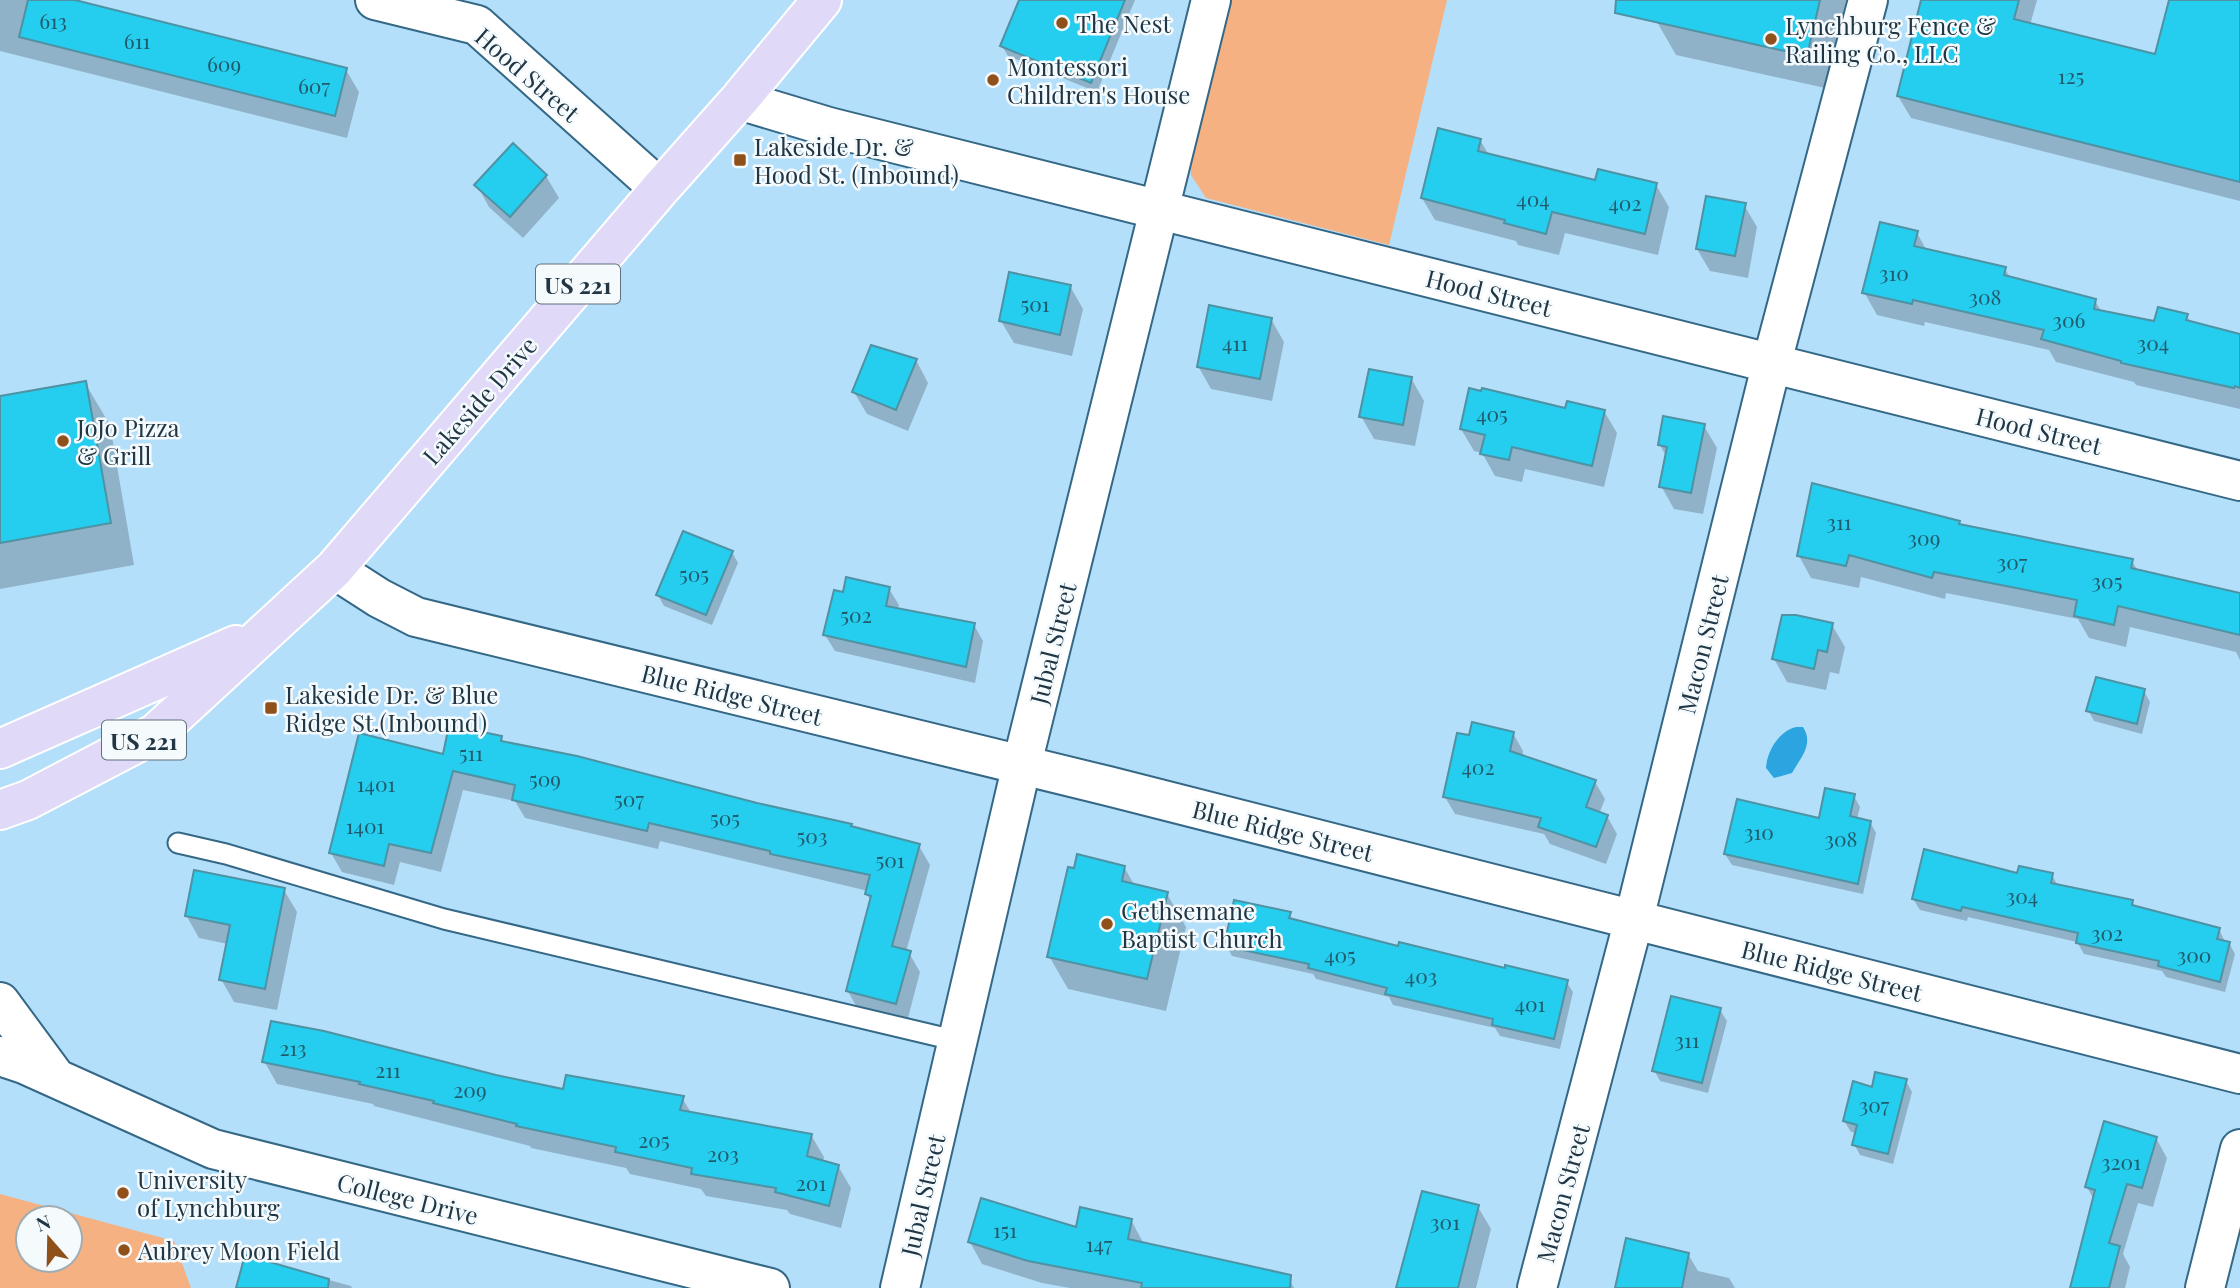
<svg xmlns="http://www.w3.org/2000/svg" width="2240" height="1288" viewBox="0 0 2240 1288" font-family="'Playfair Display',serif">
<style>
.green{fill:#f5b181;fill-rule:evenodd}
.water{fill:#2ca4df}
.shadow{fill:#0003}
.building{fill:#25cdee;stroke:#4e92a3;stroke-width:2}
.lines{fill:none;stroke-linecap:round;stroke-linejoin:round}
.lane-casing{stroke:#346886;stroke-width:23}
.street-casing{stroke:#346886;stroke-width:42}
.primary-casing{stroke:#fff;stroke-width:42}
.path{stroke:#7699ae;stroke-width:4.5;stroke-dasharray:5 3.5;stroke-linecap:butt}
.lane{stroke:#fff;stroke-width:19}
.street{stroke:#fff;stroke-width:38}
.primary{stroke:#e0d9f8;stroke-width:38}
.poi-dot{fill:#90501a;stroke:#f5fafd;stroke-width:2.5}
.labels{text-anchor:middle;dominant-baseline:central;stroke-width:5;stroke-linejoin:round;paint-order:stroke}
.number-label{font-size:21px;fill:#215c6e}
.shield{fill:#f5fafd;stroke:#60717c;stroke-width:2}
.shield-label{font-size:23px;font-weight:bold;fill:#203644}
.poi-label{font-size:24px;fill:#203644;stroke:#f5fafd;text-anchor:start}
.street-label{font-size:24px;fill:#203644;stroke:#f5fafd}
</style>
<rect width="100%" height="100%" fill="#b4dffa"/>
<path class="green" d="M1223,0h224l-58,245 -183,-47 -15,-23 -1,-20z
M0,1194l174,47 17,47h-191zM70,1218v42h-42v-42z"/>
<path class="water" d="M1796,727h7c11,17 -2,30 -11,46l-18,5 -8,-10c1,-17 13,-37 30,-41z"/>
<path class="shadow" d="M0,0h67l279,70 13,22 -12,46 -347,-87z
M1021,0h114l-38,92 -89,-36 -6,-10z
M1662,0h184l-21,88 -149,-33 -19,-33z
M1923,0h114l-7,25 126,31 15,-56h69v201l-329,-83 -13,-22z
M1480,140l9,15 108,27 59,3 13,22 -11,48 -93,-22 -6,22 -41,-10 -2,-4 -81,-21 -13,-22z
M546,176l13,22 -36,40 -34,-31 -12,-22z
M1744,205l13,22 -9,51 -38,-7 -13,-22z
M1917,233l10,18 78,18 6,10 84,22 7,11 54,12 31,-8 4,7 49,13v73l-104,-24 -2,-3 -78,-20 -7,-12 -124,-28 -1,4 -47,-11 -13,-23z
M1070,286l13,23 -11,47 -58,-13 -13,-22z
M1271,319l13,23 -12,59 -61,-12 -13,-23z
M916,360l12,23 -20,48 -41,-17 -13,-22z
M1411,378l13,23 -9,45 -41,-7 -13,-23z
M85,383l25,42 24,140 -134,24v-191z
M1566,411h38l13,22 -13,54 -79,-18 -3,13 -27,-6 -13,-23 -8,-2 -13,-22z
M1704,426l13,22 -14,66 -29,-5 -13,-23 6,-28 -7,-13z
M1958,522l3,5 171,34 6,10 102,23v66l-4,-8 -106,-25 -4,20 -37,-9 -11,-19 -132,-26 -1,6 -84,-22 -2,11 -48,-10 -12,-22z
M732,552l6,11 -26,62 -48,-19 -6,-11z
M889,589l10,16 -2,5 77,15 9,16 -8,42 -140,-32 -10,-16 19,-40z
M1832,625l13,22 -6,27 -9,-2 -4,18 -39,-8 -13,-23z
M2144,691l6,11 -8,32 -48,-13 -6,-11z
M1513,733l10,18 -1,6 73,25 10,17 -6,15 8,2 10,18 -11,30 -56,-20 -6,-10 -89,-20 -10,-17 26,-59z
M501,738l3,5 252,61 95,21 2,4 66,17 11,19 -24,87 3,1 11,19 -13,50 -49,-13 -11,-19 24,-88 -4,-8 1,-3 -208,-50 -2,8 -133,-31 -10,-17 -52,-11 -22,82 -41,-10 -6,23 -52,-13 -11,-19 113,-97z
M1854,796l6,11 -3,12 13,3 6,11 -13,61 -131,-29 -7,-11 96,-34z
M1124,867l11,19 32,8 19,33 -20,84 -98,-22 -19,-33z
M2018,875h34l6,11 74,15 4,7 83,21 6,13 4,1 6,11 -10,38 -59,-15 -4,-6 -78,-17 -7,-12 -109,-25 -1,4 -47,-11 -7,-11z
M284,890l13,22 -20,98 -43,-8 -13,-23 7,-35 -29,-6 -13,-23z
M1290,914l3,7 106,27 167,33 7,11 -13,57 -60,-13 -5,-8 -102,-23 -4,-8 -73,-18 -3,-5 -81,-18 -6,-11z
M1720,1010l7,11 -19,72 -48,-12 -6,-11z
M264,1061l231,15 69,15 118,7 10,16 119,21 13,22 -1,5 15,4 13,22 -10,40 -51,-14 -3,-4 -81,-14 -5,-7 -71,-15 -4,-6 -95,-20 -1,-2 -156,-40 -1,-2 -96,-20z
M1906,1081l6,11 -19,72 -33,-9 -6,-11 3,-11 -6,-1 -7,-11 29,-32z
M2156,1138l11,20 -14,49 -15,-4 -15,51 7,13 -5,21h-53l22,-88 -7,-13z
M1478,1207l13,22 -15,59h-79z
M1131,1220l13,24 144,33 6,11h-224l-28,-5 -60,-19 -12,-22z
M1688,1254l10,17 31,7 6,10h-119z
M246,1257l105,29 1,2h-114z"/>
<path class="building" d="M28,0h47l272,68 -12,48 -316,-79z
M1019,0h106l-34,83 -91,-37z
M1616,0h204l-13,56 -192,-43z
M1921,0h98l-5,19 141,35 14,-54h71v182l-343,-86z
M1438,128l43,11 -3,12 117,29 3,-11 59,14 -12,51 -93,-22 -6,22 -42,-11 1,-3 -84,-22z
M513,143l34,32 -37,42 -36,-32z
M1706,196l40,7 -11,53 -39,-7z
M1880,222l38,9 -4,15 92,21 -2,8 92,24 -2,10 60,12 4,-14 30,7 -2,6 54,14v54l-5,-2 -1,2 -113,-25v-2l-80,-22 3,-9 -131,-30 -1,4 -50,-11z
M1009,272l62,13 -11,50 -61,-14z
M1209,305l63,13 -12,61 -63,-12z
M871,345l46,14 -21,51 -44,-18z
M1369,369l43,8 -9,48 -44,-8z
M86,381l25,142 -111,20v-147z
M1469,388l12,3 1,-3 83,20 2,-7 38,9 -13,56 -80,-19 -3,13 -29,-6 5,-19 -25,-6z
M1663,416l42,8 -14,69 -32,-6 8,-40 -9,-2z
M1812,483l148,38 -1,3 174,35 -2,9 109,25v42l-122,-29 -4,19 -40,-9 3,-16 -143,-28 -2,6 -83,-23 -3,11 -49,-10z
M683,531l50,20 -27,64 -50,-20z
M846,577l44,10 -4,19 89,17 -9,44 -143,-32 11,-45 9,2z
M1782,615h14l37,8 -6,29 -9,-2 -4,19 -42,-10z
M2096,677l49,12 -8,35 -51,-13z
M1472,722l42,10 -4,19 86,29 -10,27 22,8 -12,32 -58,-20 3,-9 -98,-21 14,-64 12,2z
M449,725l53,11 -1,5 76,15 180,47 95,21 -1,2 69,18 -28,102 19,5 -15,53 -50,-13 25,-95 -6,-2 5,-19 -100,-21v-3l-121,-28 -2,8 -135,-31 3,-15 -62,-14 -22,82 -42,-9 -5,22 -55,-13 30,-120 84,21z
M1825,788l30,6 -5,22 21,5 -13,63 -134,-30 13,-55 82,19z
M1924,849l93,24 2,-7 34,7 -2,10 82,17 -1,5 88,23 -3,11 13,3 -10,40 -62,-16 1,-5 -83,-18 2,-10 -116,-26 -1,4 -49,-12z
M1077,854l48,12 -3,15 46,11 -21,87 -100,-22 21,-90 6,1z
M194,870l91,18 -20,101 -46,-9 11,-55 -45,-9z
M1234,900l57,12 -2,6 109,28 1,-4 106,26v-3l63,15 -14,59 -62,-14 1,-6 -108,-25 2,-6 -79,-20 1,-4 -85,-18z
M1671,996l50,12 -19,75 -50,-12z
M271,1021l53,10 172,44 67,14 3,-14 118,21 -4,14 132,24 -5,22 32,9 -10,41 -54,-14 1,-4 -85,-14 1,-6 -77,-16 1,-5 -100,-21 1,-2 -84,-21 1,-2 -75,-17 1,-2 -98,-20z
M1875,1072l32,7 -19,75 -36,-9 5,-20 -14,-4 10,-40 19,6z
M2104,1121l53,16 -15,51 -15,-4 -18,59 11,3 -11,42h-39l25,-98 -10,-3z
M1422,1191l57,14 -21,83h-62z
M981,1198l95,29 4,-20 52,12 -4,20 163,36 -1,13h-149l1,-5 -114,-22 -60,-19z
M1626,1238l63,15 -7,35h-67z
M245,1255l84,24 -1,9h-92z"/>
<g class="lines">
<g class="lane-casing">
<path id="lane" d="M178,843l48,11 218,65 514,122"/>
</g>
<g class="street-casing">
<path id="street" d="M375,0l102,25 183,164
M739,100l90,27 1411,354
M334,569l45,29 37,19 692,169 1132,288
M0,1002l56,76
M0,1056l24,8 189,85 557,139
M900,1288l122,-524 189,-764
M1537,1288l97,-369 138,-557 96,-362
M2205,1288l35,-139"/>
</g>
<g class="primary-casing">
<path id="primary" d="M0,749l236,-104
M0,810l28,-10 128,-67 178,-164 326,-380 79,-89 83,-100"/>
</g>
<path class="path" d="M95,433l24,-4"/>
<use href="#lane" class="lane"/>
<use href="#street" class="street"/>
<use href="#primary" class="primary"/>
</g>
<g class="poi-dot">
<circle cx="1062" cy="23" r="7"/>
<circle cx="1771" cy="39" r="7"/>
<circle cx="993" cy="80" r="7"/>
<rect x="733" y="153" width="14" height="14" rx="3.5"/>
<circle cx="63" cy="441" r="7"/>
<rect x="264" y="701" width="14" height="14" rx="3.5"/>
<circle cx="1107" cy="924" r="7"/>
<circle cx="123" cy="1193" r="7"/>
<circle cx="124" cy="1250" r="7"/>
</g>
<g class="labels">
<g class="number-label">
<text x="53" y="20">613</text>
<text x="137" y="40">611</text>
<text x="224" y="63">609</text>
<text x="2071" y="75">125</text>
<text x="314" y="85">607</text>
<text x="1533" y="198">404</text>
<text x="1625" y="202">402</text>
<text x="1894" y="272">310</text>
<text x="1985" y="296">308</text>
<text x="1035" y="303">501</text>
<text x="2069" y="319">306</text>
<text x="1235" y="342">411</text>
<text x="2153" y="342">304</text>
<text x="1492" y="413">405</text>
<text x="1839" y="521">311</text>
<text x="1924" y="537">309</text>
<text x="2012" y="561">307</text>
<text x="694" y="573">505</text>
<text x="2107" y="580">305</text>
<text x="856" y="614">502</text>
<text x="471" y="752">511</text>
<text x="1478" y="766">402</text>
<text x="545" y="778">509</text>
<text x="376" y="783">1401</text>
<text x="629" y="798">507</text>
<text x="725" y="817">505</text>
<text x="365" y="825">1401</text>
<text x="1759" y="831">310</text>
<text x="812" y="835">503</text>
<text x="1841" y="838">308</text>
<text x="890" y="859">501</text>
<text x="2022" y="895">304</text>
<text x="2107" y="932">302</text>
<text x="1340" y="954">405</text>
<text x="2194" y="954">300</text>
<text x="1421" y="975">403</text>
<text x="1530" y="1003">401</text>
<text x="1687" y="1039">311</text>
<text x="293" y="1047">213</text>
<text x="388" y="1069">211</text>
<text x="470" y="1089">209</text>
<text x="1874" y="1104">307</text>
<text x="654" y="1139">205</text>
<text x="723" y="1153">203</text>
<text x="2121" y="1161">3201</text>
<text x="811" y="1182">201</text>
<text x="1445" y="1221">301</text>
<text x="1005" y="1229">151</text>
<text x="1099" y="1243">147</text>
</g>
<g class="shield">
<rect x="536" y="264.5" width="84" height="39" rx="5"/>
<rect x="102" y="720.5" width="84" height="39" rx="5"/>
</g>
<g class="shield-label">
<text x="578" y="284">US 221</text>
<text x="144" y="740">US 221</text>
</g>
<g class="poi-label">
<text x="1076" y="23">The Nest</text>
<text x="1785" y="25">Lynchburg Fence &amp;<tspan x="1785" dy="28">Railing Co., LLC</tspan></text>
<text x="1007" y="66">Montessori<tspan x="1007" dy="28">Children's House</tspan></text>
<text x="754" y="146">Lakeside Dr. &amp;<tspan x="754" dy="28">Hood St. (Inbound)</tspan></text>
<text x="77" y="427">JoJo Pizza<tspan x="77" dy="28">&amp; Grill</tspan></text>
<text x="285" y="694">Lakeside Dr. &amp; Blue<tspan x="285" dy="28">Ridge St.(Inbound)</tspan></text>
<text x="1121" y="910">Gethsemane<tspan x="1121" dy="28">Baptist Church</tspan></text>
<text x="137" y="1179">University<tspan x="137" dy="28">of Lynchburg</tspan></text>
<text x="138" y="1250">Aubrey Moon Field</text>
</g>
<g class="street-label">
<text transform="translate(528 74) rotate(41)">Hood Street</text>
<text transform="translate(1489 292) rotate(14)">Hood Street</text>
<text transform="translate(479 400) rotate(-49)">Lakeside Drive</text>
<text transform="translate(2039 430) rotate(14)">Hood Street</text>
<text transform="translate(1052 643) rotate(-76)">Jubal Street</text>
<text transform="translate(1702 644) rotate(-76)">Macon Street</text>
<text transform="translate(732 694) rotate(14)">Blue Ridge Street</text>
<text transform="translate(1283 830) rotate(14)">Blue Ridge Street</text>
<text transform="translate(1832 970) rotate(14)">Blue Ridge Street</text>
<text transform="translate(1562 1193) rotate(-75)">Macon Street</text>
<text transform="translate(922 1195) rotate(-77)">Jubal Street</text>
<text transform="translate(408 1198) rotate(14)">College Drive</text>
</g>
</g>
<g transform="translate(49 1239) rotate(340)"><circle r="33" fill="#f5fafd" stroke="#a0acb3" stroke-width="2"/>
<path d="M0-5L12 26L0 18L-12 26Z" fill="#90501a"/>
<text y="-10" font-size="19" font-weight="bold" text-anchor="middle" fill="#203644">N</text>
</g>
</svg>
